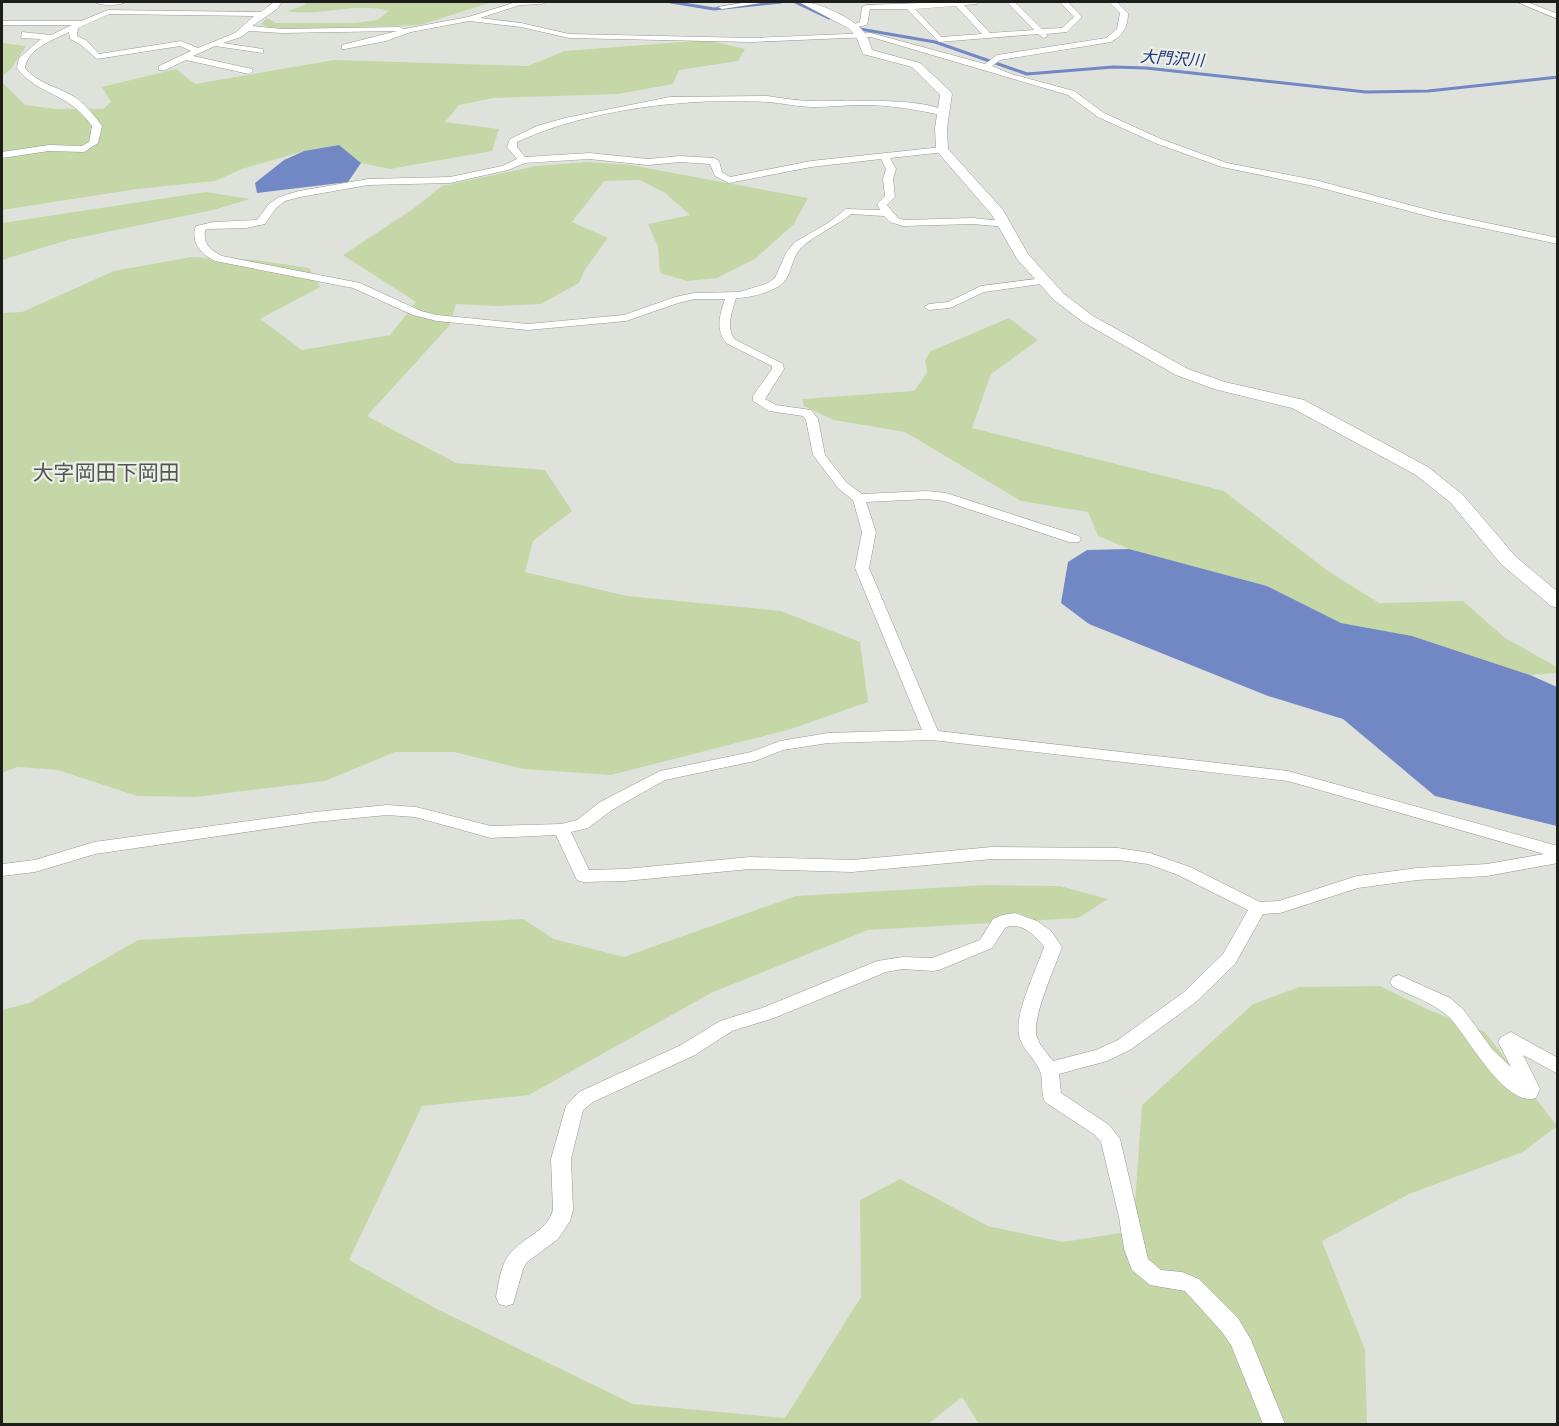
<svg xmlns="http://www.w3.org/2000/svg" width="1559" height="1426" viewBox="0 0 1559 1426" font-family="'PT Sans','Noto Sans JP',sans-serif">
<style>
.green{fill:#c6d7a7}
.water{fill:#7188c4}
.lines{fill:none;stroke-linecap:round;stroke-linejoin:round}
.stream{stroke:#7188c4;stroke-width:3}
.street-casing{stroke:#959892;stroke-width:1}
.secondary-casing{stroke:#959892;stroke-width:1}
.street{fill:#fff;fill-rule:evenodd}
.secondary{fill:#fff;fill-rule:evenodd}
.labels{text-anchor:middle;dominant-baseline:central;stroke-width:4.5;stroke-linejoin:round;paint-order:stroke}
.far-water-label{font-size:16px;font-style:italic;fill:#20347d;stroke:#ecefe8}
.quarter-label{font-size:21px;fill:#535550;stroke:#ecefe8}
</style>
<rect width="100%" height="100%" fill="#dfe2db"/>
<path class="green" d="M307,2h185l-72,23 -121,4 -31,-2 -7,-3 6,-6 9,5h79l22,-3 12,-9c-33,-10 -68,6 -102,0l16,-5z
M707,40l38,9 -7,12 -59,9 -6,14 -55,10 -125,4 -34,7 -14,17 54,7 -7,22 -102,18 -29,-6 -23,-18 -34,6 -62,18 -27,12 -78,8 -135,21v-128l23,23 31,4h47l8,-7 -9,-15 74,-18 19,15 139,-24 194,6 37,-15z
M2,43l24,3 -15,23 -9,7z
M588,162l42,3 178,33 -14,26 -39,35 -38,19 -30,3 -27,-8 -2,-26 -10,-23 42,-9 -25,-22 -25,-13 -36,1 -32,41 36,16 -24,33 -5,12 -38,21 -45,2 -40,-2 -7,22 -82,90 89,47 89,7 27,41 -39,30 -8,31 102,24 154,15 79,31 8,60 -77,27 -180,46 -88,-6 -69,-17h-59l-70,29 -130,16 -58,-1 -79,-26 -41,-3 -15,6v-460l20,-1 92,-41 77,-14 65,3 53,8 11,19 -60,32 42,31 88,-15 26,-33 -73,-47 70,-46 29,-23 94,-20z
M206,192l44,7 -37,11 -145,30 -66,20v-37z
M1009,318l29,22 -47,34 -19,54 252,63 104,80 51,32 84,-2 42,37 52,29v6l-27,2 -118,-39 -71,-13 -74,-37 -138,-37 -31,-13 -10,-24 -67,-11 -116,-69 -71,-12 -30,-14 -2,-7 112,-8 13,-18 -2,-13 6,-9z
M985,885l75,1 48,13 -30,19 -210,12 -157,63 -182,102 -107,11 -73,154 88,49 196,95 152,14 76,-121 -1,-97 40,-21 88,47 75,16 70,-11 9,-126 111,-101 46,-17 81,-1 49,24 56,22 72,94 -34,26 -114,42 -87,47 43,109 2,74h-388l-17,-27 -34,27h-926v-414l27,-7 109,-63 385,-21 31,20 70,18 172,-61z"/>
<path class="water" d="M339,145l22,18 -13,19 -91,11 -2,-10 29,-23 20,-9z
M1129,549l138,37 74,37 71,13 118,39 27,12v139l-122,-30 -92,-77 -75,-23 -179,-72 -28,-21 7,-41 19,-12z"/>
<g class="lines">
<path class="stream" d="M671,2l43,7 67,-7
M795,2l34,16
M854,28l81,14 92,32 86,-7 33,1 220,24 62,-1 130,-14"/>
<g class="street-casing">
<path id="street" d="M94,2h32c-7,4 -25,4 -32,0z
M274,2h8l-5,7 -25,17 30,3 118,-2 4,2 64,-12 48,-15h30l-4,2 -22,1 -40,13 41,5 48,11 183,4 119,-5 114,31 12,-9 109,-17 11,-9 3,-16 -11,-11h8l11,11c0,14 -5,22 -17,29l-111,18 -8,6 19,8 63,17 30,22 57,26 66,24 88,17 121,32 122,26v6l-123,-26 -121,-32 -92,-19 -67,-24 -57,-26 -30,-22 -197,-58 -119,5 -183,-4 -48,-11 -52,-6 -58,11 -25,9 -41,8h-3v-4l55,-14 -115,2 -33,-2 -8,6 -18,6 40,6v4l-48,-7 -22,10 59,13 1,2 -4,3 -63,-14 -21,10h-6v-4l32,-15 -11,-5 -83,13 -17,-15 -10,-5 -1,-7c-16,8 -41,16 -44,36 12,15 30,18 46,27 13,7 22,19 31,31l-4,17 -14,9 -35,-1 -47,7v-6l47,-7 33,1 7,-4 3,-16c-23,-34 -54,-30 -75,-58l2,-10 22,-19 -20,-1 1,-6 29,3 21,-10h-70v-4h79l27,-11 153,2zM109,14l145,2 -19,17 -37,15 -17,-7 -82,13 -13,-14 -9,-4 1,-8z
M748,2h19l-45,7 -4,-2z
M950,2h28l-1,2 -13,1 26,28 44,-3 -27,-28h8l27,27 20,-1 12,-11 -14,-15h8l14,15 -15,15 -21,2 2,2 -4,2 -6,-4 -99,8 -32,-33h-37l-3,16 -15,3 -4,-2 12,-4 2,-15 4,-2zM956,6l26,28 -41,3 -26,-28z
M1517,2h10l31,12v5z
M767,96c15,2 31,5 46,5 32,1 111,-5 136,12l-4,3c-26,-6 -54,-11 -81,-11 -17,0 -34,2 -51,2 -15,0 -30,-4 -45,-5 -77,-5 -181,7 -251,40v5l8,10 64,-4 59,6 32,-3 34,2 5,3 3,11 8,5 81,-16 131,-14 5,3 -2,2 -55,6 6,11 -3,10 2,18 -8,8 11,13 6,2 69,-2 37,4 1,2 -5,3 -33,-3 -70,2 -13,-4 -6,-6 -33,-2c-15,12 -38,22 -50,34 -9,9 -9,24 -17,34 -9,10 -35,16 -48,16 -4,14 -10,28 -2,41l49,25 1,5 -19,30 11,6 35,5 7,9 7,36 22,28 15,11 65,-3 19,2 133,43 2,3 -2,3h-10l-125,-41 -17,-2 -61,3 10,30 -7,36 69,163 350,40 270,75v17l-71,13 -70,4 -59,8 -78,25 -17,1 -28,50 -39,38 -66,48 -23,11 -48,13 2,19 48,32 11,14 28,120 13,11 21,2 17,7 39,39 13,22 34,84h-22l-32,-79 -9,-13 -37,-41 -35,-6 -18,-15 -8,-21 -5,-32 -18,-75 -6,-7 -50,-33c-5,-10 -1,-21 -5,-31 -5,-13 -18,-21 -21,-36 -5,-20 18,-67 25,-88 -7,-11 -25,-27 -39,-19l-13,20 -53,22 -6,1 -30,-2 -17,3 -112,46 -42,13 -37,24 -102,47 -10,8 -12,49 2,51 -3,11 -12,18 -31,23 -4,7 -10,35 -7,2 -7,-2 -3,-7c3,-16 5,-36 18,-48 14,-13 33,-19 39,-39l-2,-51 15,-53 13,-14 102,-47 39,-24 42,-13 115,-47 26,-4 29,1 48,-18 13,-21 9,-4 13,-2 22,8 14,10 11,16c-7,20 -28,66 -26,86 1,10 11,20 17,28l43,-11 22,-10 66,-48 39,-38 25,-44 -70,-35 -30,-11 -30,-4 -126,-1 -140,13 -102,-3 -125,12 -42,1 -6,-2 -2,-4 -19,-41 -65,3 -76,-21 -28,-2 -72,7 -220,32 -60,18 -33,4v-12l33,-4 59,-18 221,-30 72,-7 29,2 75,19 70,-2 16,-4 23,-18 60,-31 91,-19 29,-11 48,-8 94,-3 -67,-162 7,-36 -9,-32 -14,-11 -26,-34 -7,-35 -3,-4 -34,-5 -16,-10v-5l19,-27v-3l-46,-23c-11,-15 -6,-28 -1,-44h-31l-16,4 -52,18 -98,9 -91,-9 -24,-6 -60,-27 -138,-27c-14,-7 -25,-19 -19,-35l18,-4 43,-2 12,-16 10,-7 20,-6 69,-12 82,-2 52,-11 15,-7 -10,-12 3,-8 27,-13 28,-8 105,-21zM589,159l59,6 32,-3 30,2 5,12 14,7 82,-16 70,-8 5,10 -3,10 2,17 -8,8 3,6 -34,-1 -18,14 -33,19 -9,11 -11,25 -9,6 -27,8 -45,1 -19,4 -51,18 -96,9 -91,-9 -16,-4 -61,-28 -138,-27c-12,-6 -19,-12 -17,-26l3,-1 38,-1 19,-4 11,-16 9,-7 15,-4 68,-12 82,-2 58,-13 17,-7zM932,740l356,41 256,73 -57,10 -70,4 -60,8 -78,25 -19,1 -70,-35 -40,-14 -32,-5 -126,-1 -140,13 -102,-3 -125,12 -36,1 -18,-38 17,-4 24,-18 53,-30 90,-19 28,-11 45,-7z
M1044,278l5,3 -1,2 -64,9 -34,16 -21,2 -5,-3 5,-3 19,-2 33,-16z
M1399,975l51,23 13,11 29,40 19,18 -13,-25 3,-5 10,-5 47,26v16l-35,-19 17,34 -4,9c-31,10 -68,-62 -87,-81 -15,-14 -37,-21 -56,-30l-3,-5 3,-5z"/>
</g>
<g class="secondary-casing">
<path id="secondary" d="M799,2c16,-2 54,16 65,30 4,5 6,12 8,18l48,13 30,28 2,3 -5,34 1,21 55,61 25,44 36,40 29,22 95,53 37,13 79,18 124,67 35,28 52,61 43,36v16l-7,-2 -50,-42 -50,-61 -35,-28 -124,-67 -78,-19 -38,-14 -93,-53 -29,-22 -37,-41 -25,-44 -56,-65 -1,-22 5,-33 -28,-28 -49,-13 -7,-18 -8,-8z"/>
</g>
<use href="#street" class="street"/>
<use href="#secondary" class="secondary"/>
</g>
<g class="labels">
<g class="far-water-label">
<text transform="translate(1172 58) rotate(4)">大門沢川</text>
</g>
<g class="quarter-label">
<text x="106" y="472">大字岡田下岡田</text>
</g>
</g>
<rect width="1559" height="1426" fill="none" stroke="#1d1e1c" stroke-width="6"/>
</svg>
